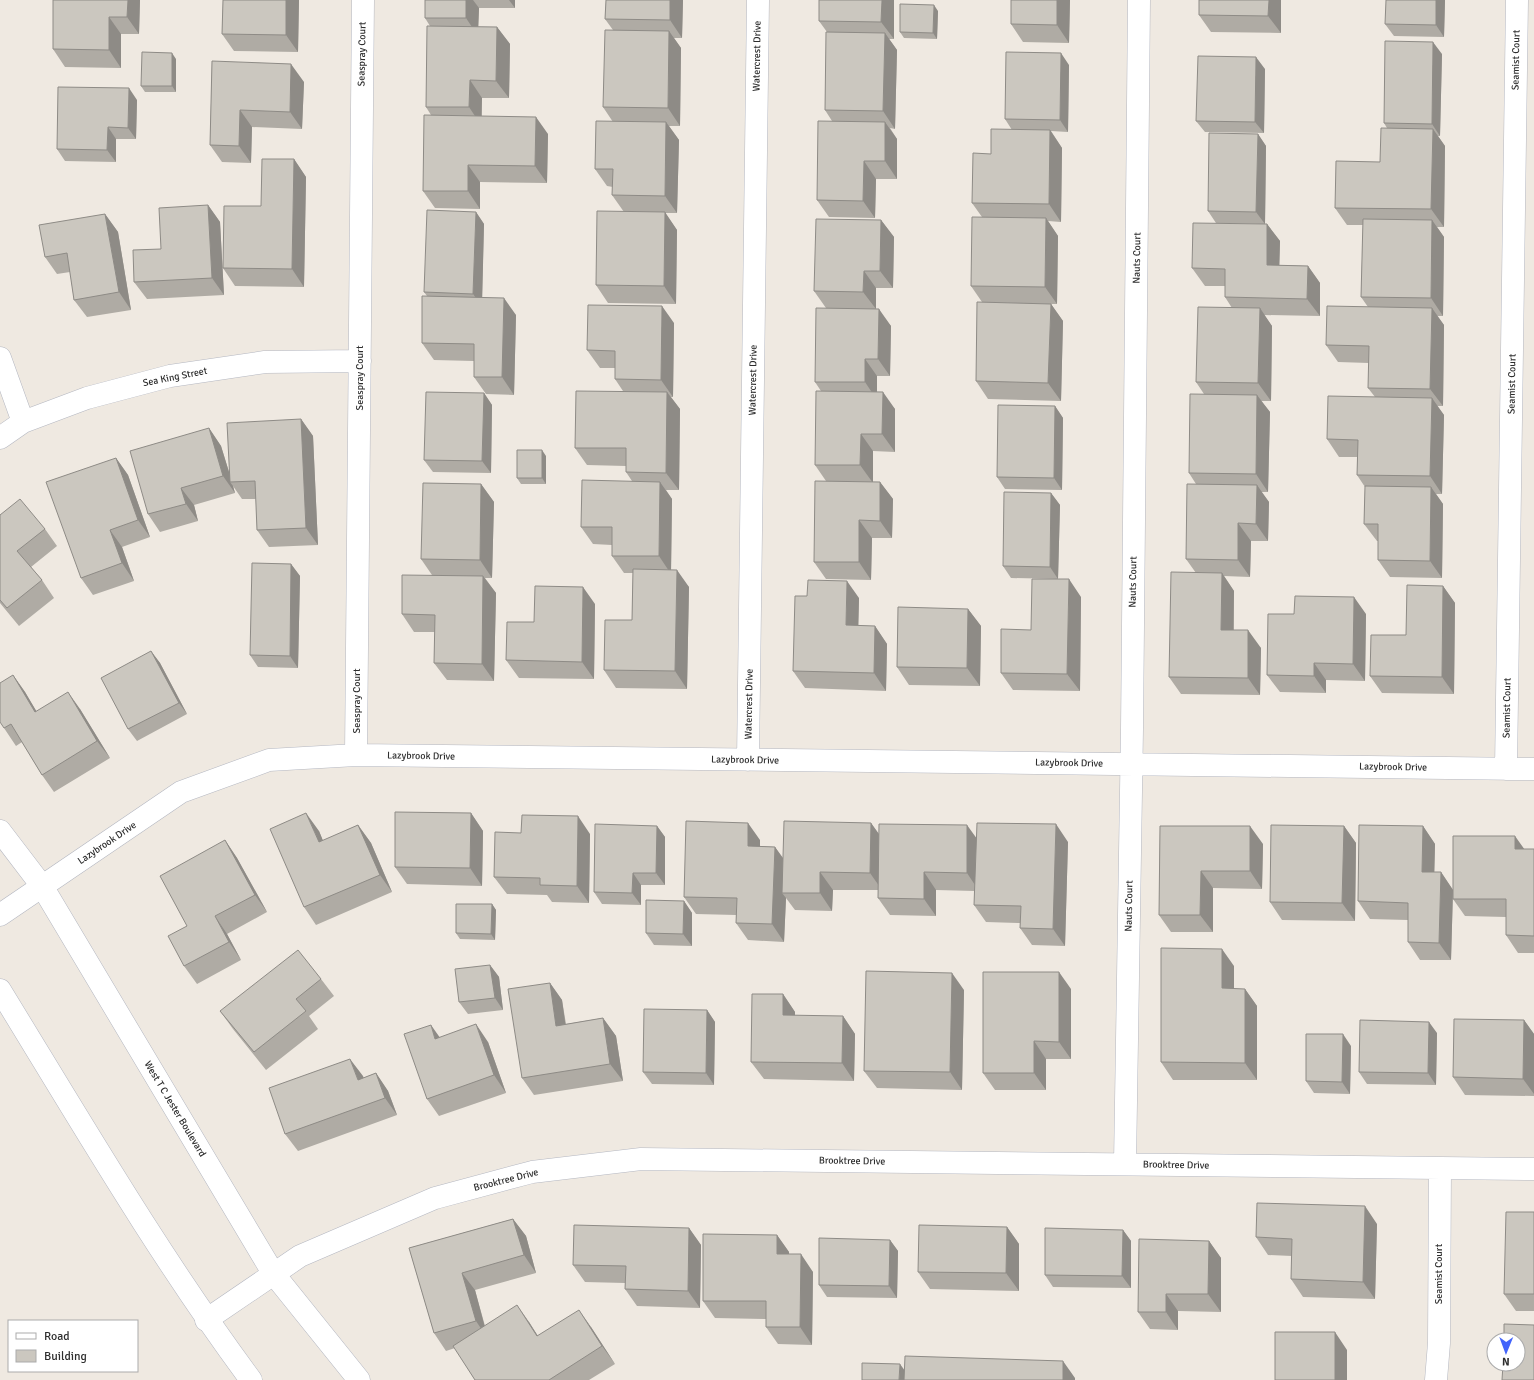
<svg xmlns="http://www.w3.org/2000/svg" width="1534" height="1380" viewBox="0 0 1534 1380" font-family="Signika,sans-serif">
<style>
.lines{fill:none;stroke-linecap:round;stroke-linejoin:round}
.minor-casing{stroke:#b4b7c1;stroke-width:23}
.secondary-casing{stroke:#b4b7c1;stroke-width:23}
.minor{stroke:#fff;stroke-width:22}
.secondary{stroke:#fff;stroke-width:22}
.wall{fill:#afaba4}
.shaded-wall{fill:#8e8b86}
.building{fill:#cbc7bf;stroke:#8e8b86}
.labels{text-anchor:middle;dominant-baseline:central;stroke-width:3.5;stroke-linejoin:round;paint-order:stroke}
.street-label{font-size:10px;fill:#2e2e2e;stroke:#fff}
</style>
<rect width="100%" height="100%" fill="#efe9e1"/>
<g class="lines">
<g class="minor-casing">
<path id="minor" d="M0,358l23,64
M0,438l23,-16 64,-24 83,-22 95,-14 95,-1
M356,755l7,-755
M748,760l10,-760
M1506,769l11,-769
M0,915l181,-123 88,-32 87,-5 1178,14
M1125,1164l7,-435 7,-729
M206,1320l94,-64 135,-58 97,-26 109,-13 893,10
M1436,1380l3,-37 1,-175"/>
</g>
<g class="secondary-casing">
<path id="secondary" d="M0,831l42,55 231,387 86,107
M0,990c81,132 159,266 251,390"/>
</g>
<use href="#minor" class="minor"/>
<use href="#secondary" class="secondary"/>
</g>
<path class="wall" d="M53,0h87l-1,34h-18v34l-56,-1 -12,-18z
M223,0h76l-1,52 -64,-1 -12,-17z
M425,0h90v8h-36l-1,19h19l13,17 -1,54h-27v18l66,18 -1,49 -67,-1v27l-45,-1 -12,-17 8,-76 -5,-8 4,-81 -5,-8z
M606,0h77l-1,38h-8l7,10 -1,78h-11l10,14 -2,73h-12l12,17 -1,74 -68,-1 -12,-18 28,-73 -12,-17 1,-8 -6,-1 -12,-17 18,-47 -10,-15 10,-77 -8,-11z
M894,0v39h-5l8,11 -2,79 -5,-1 7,11v40h-21l-1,39 -46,-1 -12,-17 15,-79 -7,-11 2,-78 -8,-11z
M1001,0h69l-1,43 -46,-1 -12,-18v-24z
M1281,0v33l-70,-1 -12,-17z
M1445,0l-1,37 -50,-1 -9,-12z
M938,11l-1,28 -33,-1 -4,-6z
M1442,54l-2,82h-2l7,10 -1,81h-7l7,10 -1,79h-6l7,9 -1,81h-6l7,9 -2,79h-6l7,10 -1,74 -52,-1 -12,-17v-19h-1l-13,-17 1,-37 -8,-12v-18h-18l-12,-18 48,-42 -7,-9 1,-25 -31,-1 -12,-17 42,-38 -7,-10 2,-72h-16l-12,-17 45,-46 7,-34 -3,-5z
M176,59v33h-31l-4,-6z
M212,61l92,21 -2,47 -50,-2 -1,36 -29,-1 -12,-17z
M1069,65l-1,67 -17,-1 11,17 -1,74 -13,-1 10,15 -1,68h-6l12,17 -2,80 -73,-2 -12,-18 6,-79 -11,-16 11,-69 -10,-14 19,-49 21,-24 -7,-11z
M1265,69l-1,64 -59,-1 -9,-11z
M137,100l-1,39h-20v23l-51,-1 -8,-12z
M1258,134l8,12 -1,78 -49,-1 -8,-12z
M294,159l12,18 -2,110 -69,-1 -12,-18z
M208,205l12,17 4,73 -77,4 -13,-17 27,-33z
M476,212l8,12 -2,73 34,18 -2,80 -28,-1 -12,-17v-16l-40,-1 -12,-17 5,-47 -3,-4z
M105,214l13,18 13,78 -44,7 -13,-17 -4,-28 -13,2 -12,-17z
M881,220l13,17 -1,51h-17v21l15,17 -1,50h-13v16l18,17v43l-22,-1v31h7l13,17 -1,39h-20l-1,42 -45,-1 -12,-17 12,-81 -11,-16 6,-74 -6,-9 11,-74 -12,-17z
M1267,224l13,17 -1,24 29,1 12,17v33l-56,-1 8,11 -1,75h-10l9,11 -2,80h-7l8,10 -1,39h-17l-1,36 -26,-1 10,15v39l27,18 -1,47 -79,-1 -12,-17 27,-104 -10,-14 10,-75 -7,-11 15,-79 -8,-12 36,-74 -7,-11v-11h-20l-13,-18z
M674,323l-1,74h-2l9,12 -1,81h-13l6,9 -1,71 18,17 -2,102 -71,-1 -12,-18 28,-50 1,-47h-9l-12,-17v-11l-19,-1 -12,-17 51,-46 -6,-9v-6l-39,-1 -12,-17 48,-57 -8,-12v-11h-15l-13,-18z
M484,393l8,12 -1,68 -58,-1 -9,-12z
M1055,406l8,12 -1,72 -57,-1 -8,-12z
M301,419l12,17 5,109 -49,2 -12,-17 -1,-31h-14l-9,-13 2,7 -41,12 4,16 -38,11 -12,-18 61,-86 12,18 9,29z
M546,456v28h-25l-4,-6z
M116,458l12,17 22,62 -28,10 12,34 -41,14 -12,-17z
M481,484l13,18 -2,76h-7l11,15 -2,88 -47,-1 -13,-17 1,-31h-21l-12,-18 30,-39 -11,-16z
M1051,493l9,12 -2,74 -47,-1 -8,-12z
M0,515l45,14 12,17 -26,21 11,13 12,18 -35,28 -19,-23z
M291,564l9,12 -2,92 -40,-1 -8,-12z
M1443,586l12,17 -1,91 -72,-1 -12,-17 36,-41z
M1081,597l-1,94 -67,-1 -12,-17z
M859,598l-1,28h17l12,18 -1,47 -81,-3 -12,-17z
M595,604l-1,75 -75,-1 -13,-18 28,-38z
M968,609l13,17 -1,60 -71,-1 -12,-18z
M1366,614l-1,67 -39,-1v13l-46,-1 -13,-17z
M151,651l9,12 27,51 -50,27 -9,-12z
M13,675l12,17 11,19 44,-2 30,49 -56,34 -12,-17 -20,-33 -6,4 -12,-18z
M471,813l12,18 -1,55 -75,-2 -12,-17z
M871,823l8,11 189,8 -3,104 -33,-1 -12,-17v-5l-34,-1 -12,-17 1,-14 -39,-1v26l-46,-1 -12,-17v-8h-45l-1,21 -37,-1 -9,-12 -2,44 -36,-2 -12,-17v-8l-40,-1 -12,-17 76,-57v6l15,1 8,11z
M358,825l13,18 21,49 -76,33 -12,-18 15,-76 4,10z
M657,826l8,11v48h-24v20l-39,-1 -8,-12z
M1160,826l103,18 -1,45 -49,-1v44h-42l-12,-17z
M1344,826l12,17 -1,78 -73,-1 -12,-18z
M1423,826l12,18 -1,28h7l12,18 -2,70h-31l-12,-18v-22l-38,-1 -12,-18z
M590,834l-1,69 -37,-1 -5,-7 -40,-1 -13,-17z
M225,840l12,18 30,54 -40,22 14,26 -44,24 -13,-18 3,-40z
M1524,849h10v104h-16l-12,-18v-18l-41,-1 -12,-17z
M684,901l8,12v33l-38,-1 -8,-12z
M492,904l4,6 -1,30 -35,-1 -4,-6z
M490,965l9,12 4,33 -35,4 -9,-12z
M1234,966v23h11l12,17v74h-84l-12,-18z
M321,979l13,17 -25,20 9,13 -52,41 -33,-41 -13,-18z
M550,983l12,17 4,24 37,-6 13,18 7,45 -89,14 -12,-17z
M1071,989v70h-25v31h-51l-12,-17z
M964,990l-2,100 -85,-2 -13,-17z
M783,994l12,18v4h48l12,18 -1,47 -90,-2 -13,-17z
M707,1010l8,12 -1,63 -62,-1 -9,-12z
M1524,1020l10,14v62l-69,-1 -12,-18z
M1437,1033l-1,52 -69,-1 -8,-12z
M439,1037l49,5 18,51 -67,23 -12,-17z
M1351,1046l-1,48 -36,-1 -8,-12z
M376,1073l12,18 9,24 -99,36 -13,-17 78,-58v2z
M1534,1212v99h-18l-12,-17z
M513,1219l13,17 10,37 -61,17 10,36 44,-4 9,14 53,-9 24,37 -26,16h-114l-20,-32 -9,3 -12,-18 -25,-85z
M1377,1224l-2,75 -72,-2 -12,-18 1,-23 -24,-1 -12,-18z
M1007,1227l12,17v47l-89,-2 -12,-17z
M689,1228l12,17 -1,63 -63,-2 -12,-17v-6l-40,-1 -12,-17z
M1123,1230l8,11v47l-78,-1 -8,-12z
M777,1235l12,17v2l24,18 -1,73 -34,-1 -12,-17v-8l-51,-1 -12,-17z
M890,1240l8,11 -1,47 -70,-1 -8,-12z
M1209,1241l12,17v54l-43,-1v19l-28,-1 -12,-17z"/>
<path class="shaded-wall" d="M128,0h12l-1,34 -12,-17z
M286,0h13l-1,52 -12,-17z
M466,0h7l6,8 -1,28 -12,-18z
M509,0h6v8z
M670,0h13l-1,38 -12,-18z
M882,0h12v39l-13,-17z
M1057,0h13l-1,43 -12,-18z
M1269,0h12v33l-13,-17z
M1436,0h9l-1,37 -8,-12z
M934,5l4,6 -1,28 -4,-6z
M109,17l12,17v34l-12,-18z
M497,27l13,17 -1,54 -13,-17z
M669,31l12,17 -1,78 -12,-18z
M885,33l12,17 -2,79 -12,-18z
M1433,42l9,12 -2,82 -8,-12z
M172,53l4,6v33l-4,-6z
M1061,53l8,12 -1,67 -8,-12z
M1256,57l9,12 -1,64 -9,-11z
M291,64l13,18 -2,47 -12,-17z
M470,80l12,18 -1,27 -12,-18z
M129,88l8,12 -1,39 -8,-11z
M240,110l12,17 -1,36 -12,-17z
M536,117l12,17 -1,49 -12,-17z
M666,122l13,18 -2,73 -12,-17z
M885,122l12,17v40l-12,-18z
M108,127l8,12v23l-9,-12z
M1433,129l12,17 -1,81 -13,-18z
M1050,130l12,18 -1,74 -12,-18z
M1258,134l8,12 -1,78 -9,-12z
M294,159l12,18 -2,110 -12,-18z
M864,161l12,18 -1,39 -12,-17z
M468,165l12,17v27l-12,-18z
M208,205l12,17 4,73 -12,-17z
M476,212l8,12 -2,82 -9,-12z
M665,212l12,18 -1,74 -12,-18z
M105,214l13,18 13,78 -12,-18z
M1046,218l12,18 -1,68 -12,-17z
M881,220l13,17 -1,51 -13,-17z
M1432,220l12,17 -1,79 -12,-18z
M1267,224l13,17 -1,42 -12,-18z
M1308,266l12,17v33l-13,-17z
M864,271l12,17v21l-13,-17z
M504,298l12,17 -2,80 -12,-18z
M1051,304l12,17 -2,80 -13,-18z
M662,306l12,17 -1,74 -12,-17z
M1260,308l12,18 -1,75 -13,-18z
M1432,308l12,17 -1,81 -13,-17z
M879,309l12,17 -1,50 -12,-17z
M865,359l12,17v24l-12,-18z
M667,392l13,17 -1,81 -13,-17z
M883,392l12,17v43l-13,-18z
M484,393l8,12 -1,68 -9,-12z
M1257,395l13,17 -2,80 -12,-18z
M1432,398l12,17 -2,79 -12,-18z
M1055,406l8,12 -1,72 -8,-12z
M301,419l12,17 5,109 -12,-17z
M209,428l12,18 11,36h-2l3,4 2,7 -12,-17z
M861,434l12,17v32l-13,-18z
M542,450l4,6v28l-4,-6z
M116,458l12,17 22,62 -12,-17z
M660,482l12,17 -1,75 -12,-18z
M880,482l13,17 -1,39 -12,-17z
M481,484l13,18 -2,76 -12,-18z
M1257,485l12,17 -1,39 -12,-17z
M1431,487l12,17 -1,74 -12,-17z
M181,488l13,17 4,16 -12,-17z
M1051,493l9,12 -2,74 -8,-12z
M859,520l13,18 -1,42 -12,-18z
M1238,523l13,18 -1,36 -12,-17z
M110,530l12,17 12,34 -12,-18z
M291,564l9,12 -2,92 -8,-12z
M677,570l12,17 -2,102 -12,-18z
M1222,573l12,18 -1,56 -12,-17z
M483,576l13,17 -2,88 -12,-17z
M1069,579l12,18 -1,94 -13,-17z
M847,581l12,17 -1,45 -12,-18z
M1443,586l12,17 -1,91 -12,-17z
M583,587l12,17 -1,75 -12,-17z
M1354,597l12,17 -1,67 -12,-17z
M968,609l13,17 -1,60 -13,-18z
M875,626l12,18 -1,47 -12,-18z
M1248,630l13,18 -1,47 -12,-17z
M151,651l9,12 27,51 -8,-11z
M1314,663l12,17v13l-12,-17z
M13,675l12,17 22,37 -12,-17z
M68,692l12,17 30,49 -13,-17z
M306,813l13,18 12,29 -12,-18z
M471,813l12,18 -1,55 -12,-18z
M578,816l12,18 -1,69 -12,-17z
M748,823l12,17v23l-12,-17z
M871,823l12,17 -1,50 -12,-17z
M1056,824l12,18 -3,104 -12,-17z
M358,825l13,18 21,49 -12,-17z
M967,825l13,18 -1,48 -12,-18z
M657,826l8,11v48l-9,-12z
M1250,826l13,18 -1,45 -12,-18z
M1344,826l12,17 -1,78 -13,-18z
M1423,826l12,18 -1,46 -12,-18z
M1515,836l12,17 -12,-4z
M225,840l12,18 30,54 -12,-17z
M775,847l12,17 -5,29 4,5 -2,44 -12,-18z
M1201,871l12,17v44l-13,-17z
M820,872l13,18 -1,21 -12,-18z
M924,872l12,18v26l-12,-17z
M1441,872l12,18 -2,70 -12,-17z
M633,873l8,12v20l-9,-12z
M684,901l8,12v33l-9,-12z
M492,904l4,6 -1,30 -4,-6z
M215,916l12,18 14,26 -12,-18z
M1222,949l12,17v40l-12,-18z
M490,965l9,12 4,33 -8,-12z
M1059,972l12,17v70l-12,-17z
M952,973l12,17 -2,100 -12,-18z
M550,983l12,17 6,43 -12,-17z
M1245,989l12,17v74l-12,-17z
M783,994l12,18v21l-12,-18z
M707,1010l8,12 -1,63 -8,-12z
M843,1016l12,18 -1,47 -12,-18z
M603,1018l13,18 7,45 -13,-17z
M1524,1020l10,14v60l-11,-15z
M1429,1022l8,11 -1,52 -8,-12z
M476,1024l12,18 18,51 -12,-18z
M431,1025l12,17 -8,-3z
M1343,1034l8,12 -1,48 -8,-12z
M1034,1041l12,18v31l-12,-17z
M350,1059l13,17 8,21 -13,-17z
M376,1073l12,18 9,24 -12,-17z
M1365,1206l12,18 -2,75 -12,-17z
M513,1219l13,17 10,37 -12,-18z
M1007,1227l12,17v47l-13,-18z
M689,1228l12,17 -1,63 -12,-17z
M1123,1230l8,11v47l-9,-12z
M777,1235l12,17 1,20 -13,-18z
M890,1240l8,11 -1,47 -8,-12z
M1209,1241l12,17v54l-13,-18z
M801,1254l12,18 -1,73 -12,-18z
M462,1273l13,17 13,49 -12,-18z
M1166,1294l12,17v19l-12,-18z
M517,1305l12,17 20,32 -12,-18z
M579,1310l12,17 24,37 -13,-18z
M1335,1332l12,18v30h-12z
M1063,1361l12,17v2h-12z
M900,1364l8,11v5h-9z"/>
<path class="building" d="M53,0h75l-1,17h-18v33l-56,-1z
M223,0h63v35l-64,-1z
M425,0h41v18h-41z
M606,0h64v20l-65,-1z
M819,0h63l-1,22 -62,-1z
M1011,0h46v25l-46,-1z
M1199,0h70l-1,16 -69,-1z
M1386,0h50v25l-51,-1z
M900,4l34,1 -1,28 -33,-1z
M427,26l70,1 -1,54 -26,-1 -1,27h-43z
M605,30l64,1 -1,77 -65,-1z
M826,32l59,1 -2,78 -58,-1z
M1385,41l48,1 -1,82 -48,-1z
M142,52l30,1v33h-31z
M1006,52l55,1 -1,67 -55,-1z
M1198,56l58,1 -1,65 -59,-1z
M212,61l79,3 -1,48 -50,-2 -1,36 -29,-1z
M58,87l71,1 -1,40 -20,-1 -1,23 -50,-1z
M424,115l112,2 -1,49 -67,-1v26h-45z
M596,121l70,1 -1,74 -53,-1 1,-26h-18z
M818,121l67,1v39h-21l-1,40 -46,-1z
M1381,128l52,1 -2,80 -96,-1 1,-47 44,1z
M991,129l59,1 -1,74 -77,-1 1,-50 18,1z
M1209,133l49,1 -2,78 -48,-1z
M262,159h32l-2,110 -69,-1 1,-62h37z
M208,205l4,73 -78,4 -1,-32 28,-1 -2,-41z
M427,210l49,2 -3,82 -49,-2z
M597,211l68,1 -1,74 -68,-1z
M105,214l14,78 -45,8 -7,-47 -22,4 -6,-32z
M972,217l74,1 -1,69 -74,-1z
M816,219l65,1 -1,51h-16l-1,21 -49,-1z
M1363,219l69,1 -1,78 -70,-1z
M1193,223l74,1v41l41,1 -1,33 -82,-2v-28l-33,-1z
M422,296l82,2 -2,79h-28v-33l-52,-1z
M977,302l74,2 -3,79 -72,-2z
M588,305l74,1 -1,74 -46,-1v-28l-28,-1z
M1327,306l105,2 -2,81 -62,-1 1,-42 -43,-1z
M1198,307l62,1 -2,75 -62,-1z
M816,308l63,1 -1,50h-13v23h-50z
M576,391l91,1 -1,81 -40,-1v-24h-51z
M816,391l67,1 -1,42h-21l-1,31h-45z
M426,392l58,1 -2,68 -58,-1z
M1190,394l67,1 -1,79 -67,-1z
M1328,396l104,2 -2,78 -73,-1 1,-35 -31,-1z
M998,405l57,1 -1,72 -57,-1z
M301,419l5,109 -49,2 -2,-49 -25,1 -3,-59z
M209,428l14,48 -42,12 5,16 -38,10 -18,-63z
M517,450h25v28h-25z
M116,458l22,62 -28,10 12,33 -41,15 -35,-96z
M582,480l78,2 -1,74h-47v-29h-31z
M815,481l65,1v39l-21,-1v42h-45z
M423,483l58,1 -1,76 -59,-1z
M1187,484l70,1 -1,39 -18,-1v37l-52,-1z
M1365,486l66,1 -1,74 -52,-1v-36h-14z
M1004,492l47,1 -1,74 -47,-1z
M20,499l25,30 -28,22 25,29 -35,28 -7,-8v-85z
M252,563l39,1 -1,92 -40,-1z
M633,569l44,1 -2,101 -71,-1 1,-50h27z
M1171,572l51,1 -1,57h27v48l-79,-1z
M402,575l81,1 -1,88 -48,-1 1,-48 -33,-1z
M1032,579h37l-2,95 -66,-1v-44l30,1z
M808,580l39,1 -1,44 29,1 -1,47 -81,-2 2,-75h12z
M1407,585l36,1 -1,91 -72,-1 1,-41h35z
M535,586l48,1 -1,75 -76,-2 1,-38h27z
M1295,596l59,1 -1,67 -39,-1v13l-47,-1 1,-61h26z
M898,607l70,2 -1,59 -70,-1z
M151,651l28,52 -51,26 -27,-51z
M13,675l22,37 33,-20 29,49 -55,34 -31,-51 -7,4 -4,-6v-39z
M395,812l76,1 -1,55 -75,-1z
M306,813l13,29 39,-17 22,50 -76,32 -34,-78z
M522,815l56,1 -1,70 -37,-1v-7l-46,-1 1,-45 26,1z
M686,821l62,2v23l27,1 -3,77 -36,-1 1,-25 -53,-1z
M784,821l87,2 -1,50 -50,-1v21h-38z
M977,823l79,1 -3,105 -33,-1 1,-22 -47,-1z
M595,824l62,2 -1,47h-23l-1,20 -38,-1z
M879,824l88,1v48l-43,-1v27l-46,-1z
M1271,825l73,1 -2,77 -72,-1z
M1359,825l64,1 -1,46h19l-2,71 -31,-1v-39l-50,-2z
M1160,826h90v45h-49l-1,44h-41z
M1453,836h62v13h19v87l-28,-1v-36h-53z
M225,840l30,55 -40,21 14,26 -45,24 -16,-30 19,-10 -27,-50z
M646,900l38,1 -1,33 -37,-1z
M456,904h36l-1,30 -35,-1z
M1161,948l61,1v39l23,1v74l-84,-1z
M298,950l23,29 -25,20 10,12 -52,41 -34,-41z
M490,965l5,33 -36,4 -4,-33z
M866,971l86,2 -2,99 -86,-1z
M983,972h76v70l-25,-1v32h-51z
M550,983l6,43 47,-8 7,46 -88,14 -14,-89z
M752,994h31v21l60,1 -1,47 -91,-1z
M644,1009l63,1 -1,63 -63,-1z
M1454,1019l70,1 -1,59 -70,-2z
M1360,1020l69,2 -1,51 -69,-1z
M476,1024l18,51 -67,24 -23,-65 27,-9 4,14z
M1306,1034h37l-1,48 -36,-1z
M350,1059l8,21 18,-7 9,25 -100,36 -16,-46z
M1257,1203l108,3 -2,76 -72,-3 1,-40 -36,-2z
M1506,1212h28v82h-30z
M513,1219l11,36 -62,18 14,48 -42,12 -25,-85z
M574,1225l115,3 -1,63 -63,-2 1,-23 -53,-1z
M919,1225l88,2 -1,46 -88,-1z
M1045,1228l78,2 -1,46 -77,-1z
M703,1234l74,1v19h24l-1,73h-34v-26h-63z
M819,1238l71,2 -1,46 -70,-1z
M1139,1239l70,2 -1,53h-42v18h-28z
M517,1305l20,31 42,-26 23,36 -53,34h-74l-22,-34z
M1504,1324l30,1v55h-32l1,-16h15v-24h-14z
M1275,1332h60v48h-60z
M905,1356l158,5v19h-159z
M862,1363l38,1 -1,16h-37z"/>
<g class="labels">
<g class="street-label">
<text transform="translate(362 54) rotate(-89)">Seaspray Court</text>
<text transform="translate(757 56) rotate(-89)">Watercrest Drive</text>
<text transform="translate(1516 60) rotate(-89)">Seamist Court</text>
<text transform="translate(1137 258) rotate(-89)">Nauts Court</text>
<text transform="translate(175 377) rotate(-11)">Sea King Street</text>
<text transform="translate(360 378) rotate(-90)">Seaspray Court</text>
<text transform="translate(753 380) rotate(-89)">Watercrest Drive</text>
<text transform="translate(1512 384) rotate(-89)">Seamist Court</text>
<text transform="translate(1133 582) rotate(-89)">Nauts Court</text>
<text transform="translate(357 701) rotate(-90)">Seaspray Court</text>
<text transform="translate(749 704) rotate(-89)">Watercrest Drive</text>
<text transform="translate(1507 708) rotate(-89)">Seamist Court</text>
<text transform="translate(421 756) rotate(1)">Lazybrook Drive</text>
<text transform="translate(745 760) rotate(1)">Lazybrook Drive</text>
<text transform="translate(1069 763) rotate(1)">Lazybrook Drive</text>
<text transform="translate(1393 767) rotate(1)">Lazybrook Drive</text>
<text transform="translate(107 843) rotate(-34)">Lazybrook Drive</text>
<text transform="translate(1129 906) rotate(-89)">Nauts Court</text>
<text transform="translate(175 1109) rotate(59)">West T C Jester Boulevard</text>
<text transform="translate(852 1161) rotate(1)">Brooktree Drive</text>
<text transform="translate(1176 1165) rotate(1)">Brooktree Drive</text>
<text transform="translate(506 1180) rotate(-14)">Brooktree Drive</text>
<text transform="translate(1439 1274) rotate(-90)">Seamist Court</text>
</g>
</g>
<rect x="8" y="1320" width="130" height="52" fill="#ffffff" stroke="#ababab"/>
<rect x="16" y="1333" width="20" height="6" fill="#ffffff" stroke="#ababab"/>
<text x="44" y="1340" font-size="12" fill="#2e2e2e">Road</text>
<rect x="16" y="1350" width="20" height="12" fill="#cbc7bf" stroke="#ababab"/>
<text x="44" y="1360" font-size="12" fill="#2e2e2e">Building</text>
<g transform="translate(1506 1352) rotate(181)"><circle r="19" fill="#ffffff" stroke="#ababab"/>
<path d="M0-3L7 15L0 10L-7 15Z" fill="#4264fb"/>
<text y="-6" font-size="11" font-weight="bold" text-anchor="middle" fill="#2e2e2e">N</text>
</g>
</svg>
